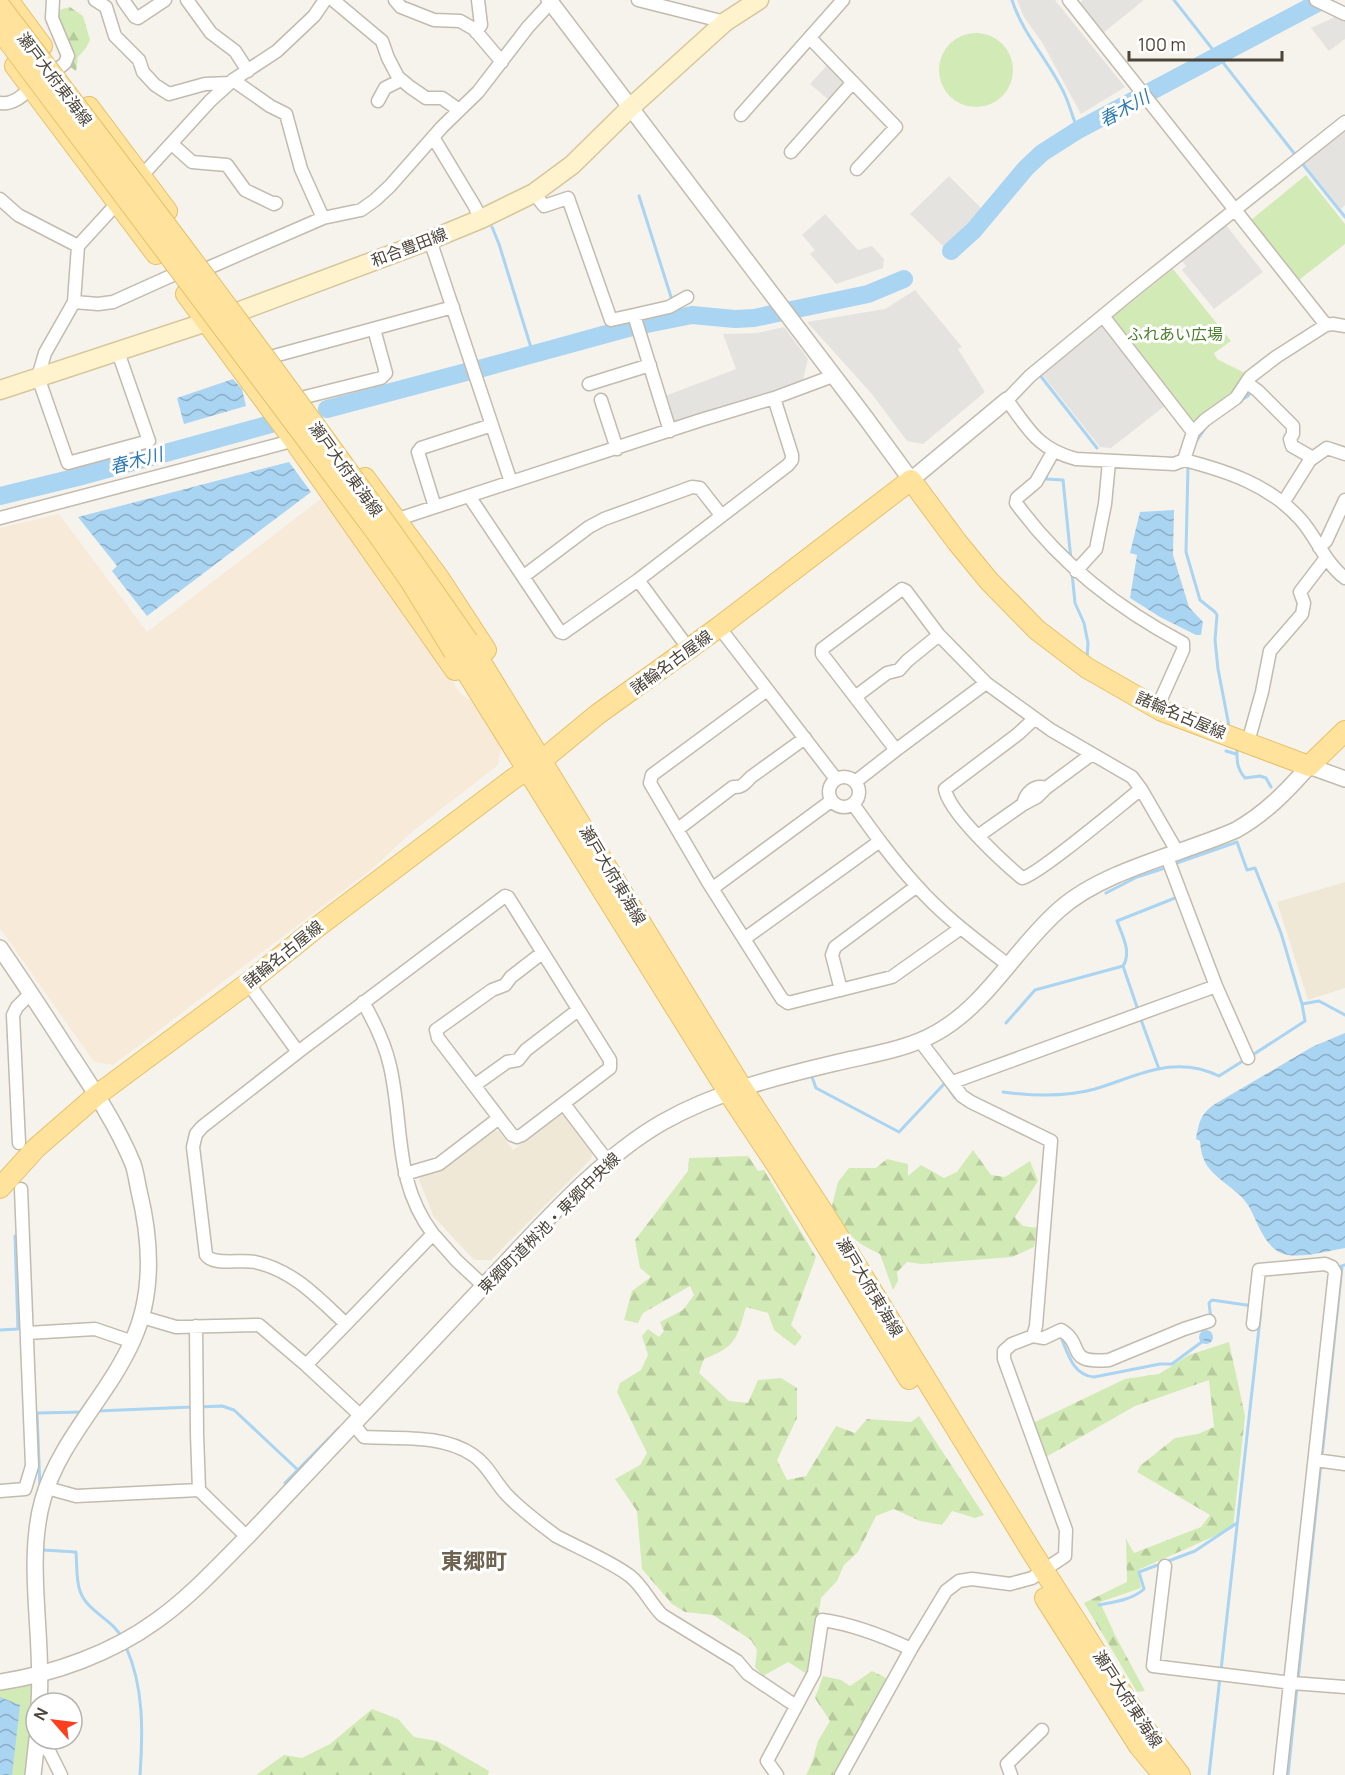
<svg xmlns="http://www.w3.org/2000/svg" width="1345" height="1775" viewBox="0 0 1345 1775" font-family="Manrope,'Noto Sans JP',sans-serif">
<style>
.commercial{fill:#f7ead8}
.education{fill:#efe8d6}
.forest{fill:url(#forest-firs)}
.park{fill:#d2eab5}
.parking{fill:#e5e3e0}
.water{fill:url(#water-waves)}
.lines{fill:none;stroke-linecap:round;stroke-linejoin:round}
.stream{stroke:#a9d4f2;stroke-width:3}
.river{stroke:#a9d4f2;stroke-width:18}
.minor-casing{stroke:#c2bbae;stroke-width:15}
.tertiary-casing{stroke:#c2bbae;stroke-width:18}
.secondary-casing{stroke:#d6c79b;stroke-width:21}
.primary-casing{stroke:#e6c16a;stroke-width:22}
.minor{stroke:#fff;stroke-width:12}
.tertiary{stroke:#fff;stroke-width:15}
.secondary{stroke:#fff3cd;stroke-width:18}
.primary{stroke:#ffe39c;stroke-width:20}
.primary-bridge-casing{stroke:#e6c16a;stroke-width:22;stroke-linecap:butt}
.primary-bridge{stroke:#ffe39c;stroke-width:20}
.labels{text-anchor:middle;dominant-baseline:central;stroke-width:6;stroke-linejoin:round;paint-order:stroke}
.street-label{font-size:16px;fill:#4b4439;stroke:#fff}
.park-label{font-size:16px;fill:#4a7f2a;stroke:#fff}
.water-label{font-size:18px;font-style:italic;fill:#2e7ab2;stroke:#fff}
.district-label{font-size:22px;font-weight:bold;fill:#6e6250;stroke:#fff}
</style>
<defs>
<pattern id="forest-firs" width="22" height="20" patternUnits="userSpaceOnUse" patternTransform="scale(1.5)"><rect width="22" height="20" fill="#d2eab5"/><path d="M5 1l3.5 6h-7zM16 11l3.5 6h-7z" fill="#b6ca9c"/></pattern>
<pattern id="water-waves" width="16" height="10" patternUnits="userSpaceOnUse" patternTransform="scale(1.5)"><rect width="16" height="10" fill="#a9d4f2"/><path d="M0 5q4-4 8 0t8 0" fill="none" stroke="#8caec5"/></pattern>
</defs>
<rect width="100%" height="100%" fill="#f6f3ec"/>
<path class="commercial" d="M326,495l82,116 52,82 19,14 23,37 -4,21 -85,66 -41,38 -259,196 -19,-3 -94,-134v-400l59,-14 88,118z"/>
<path class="education" d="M1345,882v106l-37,12 -31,-98z
M564,1113l29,39 -2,7 -100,101h-17l-40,-43 -15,-37 4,-7 50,-27 18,-15h8l14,19z"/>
<path class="forest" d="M70,7l13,9 7,24 -4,8 -8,9 -2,14 -7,-5 -14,-55z
M973,1150l18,25 14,2 25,-16 8,20 -23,36 8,9 14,2 -3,19 -22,10 -90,7 -15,-2 -10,10 1,9 -5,9 -13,-36c-29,-13 -32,-21 -48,-48l6,-24 11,-14h27l11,-9 21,5v12l13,-11 23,13 13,-6z
M748,1156l10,15 6,-1 52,87 -25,68 11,12 -7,9 -21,-16 -6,-17 -22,-6c-9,31 -10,40 -42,52l-5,14 30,28 19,2 10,-23 23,-2 16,10v30l-20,42 10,20 19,-4 30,-50 19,7 12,-14 44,3 8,-6 65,99 -9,3 -23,-7 -10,14 -22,-4 -26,-12 -18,7 -18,36 -14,13 -7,16 -16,17 -9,63 -5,13 -19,-12 -25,14 -8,-9 2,-17 -6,-10 -38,-25 -28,-3 -13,-8 -30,-35 -5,-58 -22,-32 25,-14 7,-12 -30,-61 3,-9 21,-13 7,-15 -6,-19 6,-7 11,8 5,-6 -4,-9 23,-12 11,-15 -4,-9 -47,27 -5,10 -14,-3 8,-29 19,-14 -11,-9 -5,-28 53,-69 1,-13z
M1229,1342l16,74 -12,112 -95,42 3,18 -41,14 15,33 30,56 -8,1 -53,-89 43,-21 -1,-43 8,14 67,-26 9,-12 -73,-43 3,-6 35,-28 23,-4 16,-7 -5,-47 -74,26 -89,51 -13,-34 92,-44 34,-5 30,-19z
M872,1671l18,9 -54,95h-30l6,-12 6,-22 12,-20 -15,-23 8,-22 18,4 9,6z
M372,1709l26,10 16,18 23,4 52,30 -1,4h-232l28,-20 18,3 28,-14z"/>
<path class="park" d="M939 70a37 37 0 1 1 74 0a37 37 0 1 1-74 0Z
M1306,175l39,49v20l-46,36 -48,-60z
M1173,269l58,72 -17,12 3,6 26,13 3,8 -52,42 -82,-105z
M36,1680l-11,95h-25v-88z"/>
<path class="parking" d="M1017,0h38l70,87 -44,27 -38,-70 -19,-27z
M1083,0h61l-41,33 -24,-29z
M1339,15l6,4v20l-16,12 -18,-23z
M829,63l19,20 -17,19 -21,-18z
M1345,131v74l-4,4 -37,-46z
M949,176l33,33 -37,39 -35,-34z
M825,214l33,36 14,-4 12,13 -1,9 -47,16 -26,-30 5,-4 -13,-15z
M1226,225l37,47 -49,37 -32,-39 4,-4 -4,-5z
M915,290l47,57 -4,2 27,43 -62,52 -16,-3 -36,-48 -64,-71 78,-13z
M1102,324l64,81 -55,43 -11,-1 -59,-74z
M784,327l24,32 -5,21 -129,44 -9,-28 71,-27 -13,-35 34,-1z"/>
<path class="water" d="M233,379l9,10 4,17 -62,18 -7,-26z
M289,462l22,30 -164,124 -35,-45 5,-5 -39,-49z
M1174,510l-1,45 16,52 14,15 -2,13h-5l-36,-18 -30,-19 7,-43 -7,-2 10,-41z
M1345,1033v215c-17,3 -48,12 -64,5 -17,-7 -24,-33 -33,-48 -10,-16 -29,-23 -40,-38 -6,-9 -7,-16 -8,-26l-4,-2c3,-16 4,-25 19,-35l97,-57z
M1199 1337a7 7 0 1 1 14 0a7 7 0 1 1-14 0Z
M0,1697l20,8 -8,70h-12z"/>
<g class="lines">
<path class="stream" d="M1012,0c11,35 38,62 53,95 5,11 8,24 13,35
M1174,0l123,157
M1301,162l44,55
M639,196l33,104
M492,227l7,17 34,110
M672,310v9
M1039,374l58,74
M1240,401l8,-5 3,-6
M1195,443l11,-16
M1188,466l-2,86 14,48 15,12 2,3 -2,25 3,29 11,57
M1047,473l-1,6 17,1 8,80
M1072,573l3,30 9,20 4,20 -1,16
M1237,747c0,13 -1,20 8,31l15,-2 6,2 5,9
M1226,751l10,3
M1174,864l63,-22 10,28 8,-2 26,65 21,71 17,-3 26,14
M1106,893l31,-16 31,-10
M1123,966l15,44
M1140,1017l19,52
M1006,1023l29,-33 88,-24c9,-14 -1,-31 -6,-45l58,-23
M1251,1056l54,-35 -3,-17
M812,1077l4,11 83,44 46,-49 10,15
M1003,1092c30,4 63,5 92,-3 43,-13 79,-35 124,-13l27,-17
M1335,1268l10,-3
M1211,1319l-2,-16 3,-3 41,6
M0,1330l18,-1 -3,-93
M1061,1337c7,17 12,38 33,40l66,-13h12l31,-23
M199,1407l23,-1 12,4 64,60
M97,1411l95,-4
M1322,1456l20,-189
M285,1483l54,-55
M40,1488l-3,-75 47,-1
M43,1546v4l33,2c1,13 0,28 4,39 7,21 33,28 42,47
M1099,1605c15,-3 33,-5 45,-16l-5,-17 56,-21 42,-28
M126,1647c18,40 17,85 14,128
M1221,1670l40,-360
M1298,1680l23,-217
M1209,1775l11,-98
M1288,1775l9,-88"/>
<path class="river" d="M951,251l23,-21 52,-62 16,-15 36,-23 245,-130
M642,325l50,-10 43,4 19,-1 114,-24 36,-15
M479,369l153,-42
M327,409l143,-38
M0,496l78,-19 193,-53"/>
<g class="minor-casing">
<path id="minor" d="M53,0l-1,18 16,38 -3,7 -6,5
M95,0l11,7 9,29 24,24 4,12 12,13 14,9 36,-10 25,-1
M123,0l12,17 3,1 27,-18
M187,0l24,33 24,18 13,20
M333,0l49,41 6,17 10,19 12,10 16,11h16l17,12
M395,0l6,7 33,13 26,1 14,8 28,33
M638,0l87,22
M1069,0l257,325
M1316,0l29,14
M476,32l5,-7 -3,-25
M810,38l86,89 -39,42
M233,80l37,26 16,8 15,55 22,49
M378,101l7,-13 16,-8
M0,103c13,2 22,-7 31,-15
M741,115l102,-115
M1345,122l-212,169 -103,85 -23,24c22,30 31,49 69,59l98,5 10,-4c43,11 86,25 117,60 16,18 24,43 44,58
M433,137l41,68 7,14
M172,144l20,18 35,3 18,25 29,14 2,-1
M791,152l62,-70
M137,181l73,-80 23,-21 44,-29 37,-35 11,-16
M534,193l10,13 24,-8 43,122 23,-5 36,116
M0,199l18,16 60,31
M430,240l81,242
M208,268l115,-50 38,-8 14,-10 15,-14 52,-59 36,-35 50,-65 23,-25
M74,302l24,2 15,-2 60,-27
M634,315l35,-8 18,-10
M1103,316l90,116
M118,352l31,89 -81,22 -30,-86 7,-24 29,-51 4,-56 43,-47
M274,356l179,-49
M1247,383l11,8 35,35v8l-3,5 2,7 21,12
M589,384l61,-19
M305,397l76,-19 5,-5 -12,-44
M601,400l16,49
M1053,452l-17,30 -19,16 -1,5c44,61 101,105 167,140v7l-26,58
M1184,460l9,-28 12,-12 31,-22 14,-21 26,-20 50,-32 7,-1 12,2
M469,496l91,136 3,1 75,-53 150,-115 4,-5v-5l-18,-57
M1283,503l27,-43 17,-12 18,6
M435,507l-17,-55 3,-4 71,-23
M0,518l284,-75 13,-5
M392,521l309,-101 73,-22 59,-22
M1319,547l7,-6 19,-41
M1076,571l20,-22 9,-45 4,-42
M524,576l65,-49 15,-8 88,-32 8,1 21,27
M638,580l51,69
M719,627l117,152
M767,690l-115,85 -2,8 58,99 74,117 6,4 104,-26 69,-49
M855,697l32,-24 12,-3 8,-9 32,-26
M1034,719l-16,15 -73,55c4,24 58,73 77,89 15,-2 101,-75 119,-89
M1248,742l14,-50 8,-41 32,-37 2,-11 -4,-11 26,-34
M896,750l90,-67
M829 792a15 15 0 1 1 30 0a15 15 0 1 1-30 0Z
M855,782l41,-32 -74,-96v-5l80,-60 4,2 33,44 47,48 65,47 81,47 9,12 37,64
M853,804c20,28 40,56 63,81 27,31 60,55 92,80
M1023,804c3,-11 11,-20 23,-16
M678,829l55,-42c9,1 12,-4 18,-10l54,-39
M978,836l44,-31 15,-8 9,-9 46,-34
M1167,857l49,129 32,72
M713,888l118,-87
M744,939l136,-98
M248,983l50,69 -96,75 -6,7 -3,13 13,108c7,11 35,4 49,7 38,8 63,36 91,62l-40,41
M841,990l-9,-35 3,-8 82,-61
M298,1052l207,-156 3,1 102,163v8l-88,67 -5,2 -5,-2 -74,-97 -2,-8 56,-40 13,-5 6,-8 31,-24
M953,1082l263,-96
M475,1085l32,-23 11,-2 8,-10 52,-40
M564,1104l44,58
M19,1143l-6,-128 4,-8 14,-14
M405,1174l34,-10 60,-46
M433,1234l24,27 27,25
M142,1317l34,10 83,-2 47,40 55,51
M346,1324l87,-90c-40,-53 -29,-107 -43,-168 -5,-23 -15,-43 -27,-64
M1253,1324l6,-54 66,-6 7,3 3,5 -55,503
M196,1326l1,108 2,56
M27,1333l68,-4 38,13
M1033,1336l11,2 17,-8c25,15 3,34 48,30l75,-31 25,-8
M354,1425l10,12c35,2 78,-3 109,18 14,9 22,27 33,39 15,16 33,29 50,42 21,11 56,26 74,40 13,10 20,27 32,39l75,46 11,13 48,32
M1315,1460l30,4
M47,1488l29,8 123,-6 48,47
M0,1491l25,-2 7,-23 -11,-277
M1165,1566l-12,100 139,17 53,4
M38,1739l12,14 11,22
M777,1775l-10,-14 47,-88 8,-53c31,4 61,16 89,29
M841,1775l70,-126 35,-58 13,-10 13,-2 38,5 22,-6 33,-22 1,-26 -62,-171v-8l8,-7 21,-8 3,-10 15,-185 -80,-39 -9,-6 -42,-55
M1011,1775l-4,-11 35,-34"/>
</g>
<g class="tertiary-casing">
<path id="tertiary" d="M549,0l316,417 46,63 96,-80
M0,948c24,35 47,70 70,106 23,35 47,71 63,110 3,9 4,18 6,27 12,49 15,104 -7,151 -25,55 -72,98 -89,157 -18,62 1,139 -4,204
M0,1682c54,-8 112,-29 156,-61 33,-23 62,-55 91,-84 77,-82 155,-164 232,-246 54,-56 117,-131 184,-169 53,-30 113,-45 172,-59 33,-8 71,-13 101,-30 52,-29 80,-86 124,-124 44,-39 122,-55 176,-79 30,-17 51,-39 73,-64l36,13
M33,1775l4,-36"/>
</g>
<g class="secondary-casing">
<path id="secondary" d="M0,390l240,-79 190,-71 51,-21 53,-26 38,-28 58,-57 95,-86 34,-22"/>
</g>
<g class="primary-casing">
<path id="primary" d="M8,0l34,46
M15,66l141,188
M89,107l78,104
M186,294l107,145 162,231
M365,478l74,100 47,72
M468,641l274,447 90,138 200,326 113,177 35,46
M454,652l274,440 52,78 129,209
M0,1188l36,-40 61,-53 151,-112 68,-55 197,-149 28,-18 57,-47 121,-87 192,-147 46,62 32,39 48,49 50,38 75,43 147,55 36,-35
M1045,1598l94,148 24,29"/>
</g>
<use href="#minor" class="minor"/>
<use href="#tertiary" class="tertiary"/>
<use href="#secondary" class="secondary"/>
<use href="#primary" class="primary"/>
<g class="primary-bridge-casing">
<path id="primary-bridge" d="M0,6c159,209 319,419 468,635
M0,30l376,502 35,50 43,70"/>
</g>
<use href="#primary-bridge" class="primary-bridge"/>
</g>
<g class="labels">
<g class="street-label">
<text transform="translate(55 79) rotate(53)">瀬戸大府東海線</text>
<text transform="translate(409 247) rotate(-21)">和合豊田線</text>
<text transform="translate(346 469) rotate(54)">瀬戸大府東海線</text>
<text transform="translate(671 662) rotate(-36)">諸輪名古屋線</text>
<text transform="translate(1181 715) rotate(23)">諸輪名古屋線</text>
<text transform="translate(613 875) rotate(59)">瀬戸大府東海線</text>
<text transform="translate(283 954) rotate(-39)">諸輪名古屋線</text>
<text transform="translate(549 1223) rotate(-45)">東郷町道桝池・東郷中央線</text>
<text transform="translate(870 1287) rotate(59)">瀬戸大府東海線</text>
<text transform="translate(1128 1699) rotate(57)">瀬戸大府東海線</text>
</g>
<g class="park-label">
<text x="1175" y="334">ふれあい広場</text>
</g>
<g class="water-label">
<text transform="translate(1124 108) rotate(-29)">春木川</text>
<text transform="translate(136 460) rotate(-15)">春木川</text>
</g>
<g class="district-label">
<text x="474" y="1561">東郷町</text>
</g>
</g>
<g transform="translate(54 1721) rotate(298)"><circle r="28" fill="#ffffff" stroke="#b7b4b0" stroke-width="1.5"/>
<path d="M0-4.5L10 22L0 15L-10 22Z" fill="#fc3f1d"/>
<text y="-9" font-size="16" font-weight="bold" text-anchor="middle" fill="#4b4439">N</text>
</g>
<path d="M1129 51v9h153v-9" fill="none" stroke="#4b4439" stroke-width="3"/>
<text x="1138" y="51" font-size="18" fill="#4b4439" stroke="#ffffff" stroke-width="4.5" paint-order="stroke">100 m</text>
</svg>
